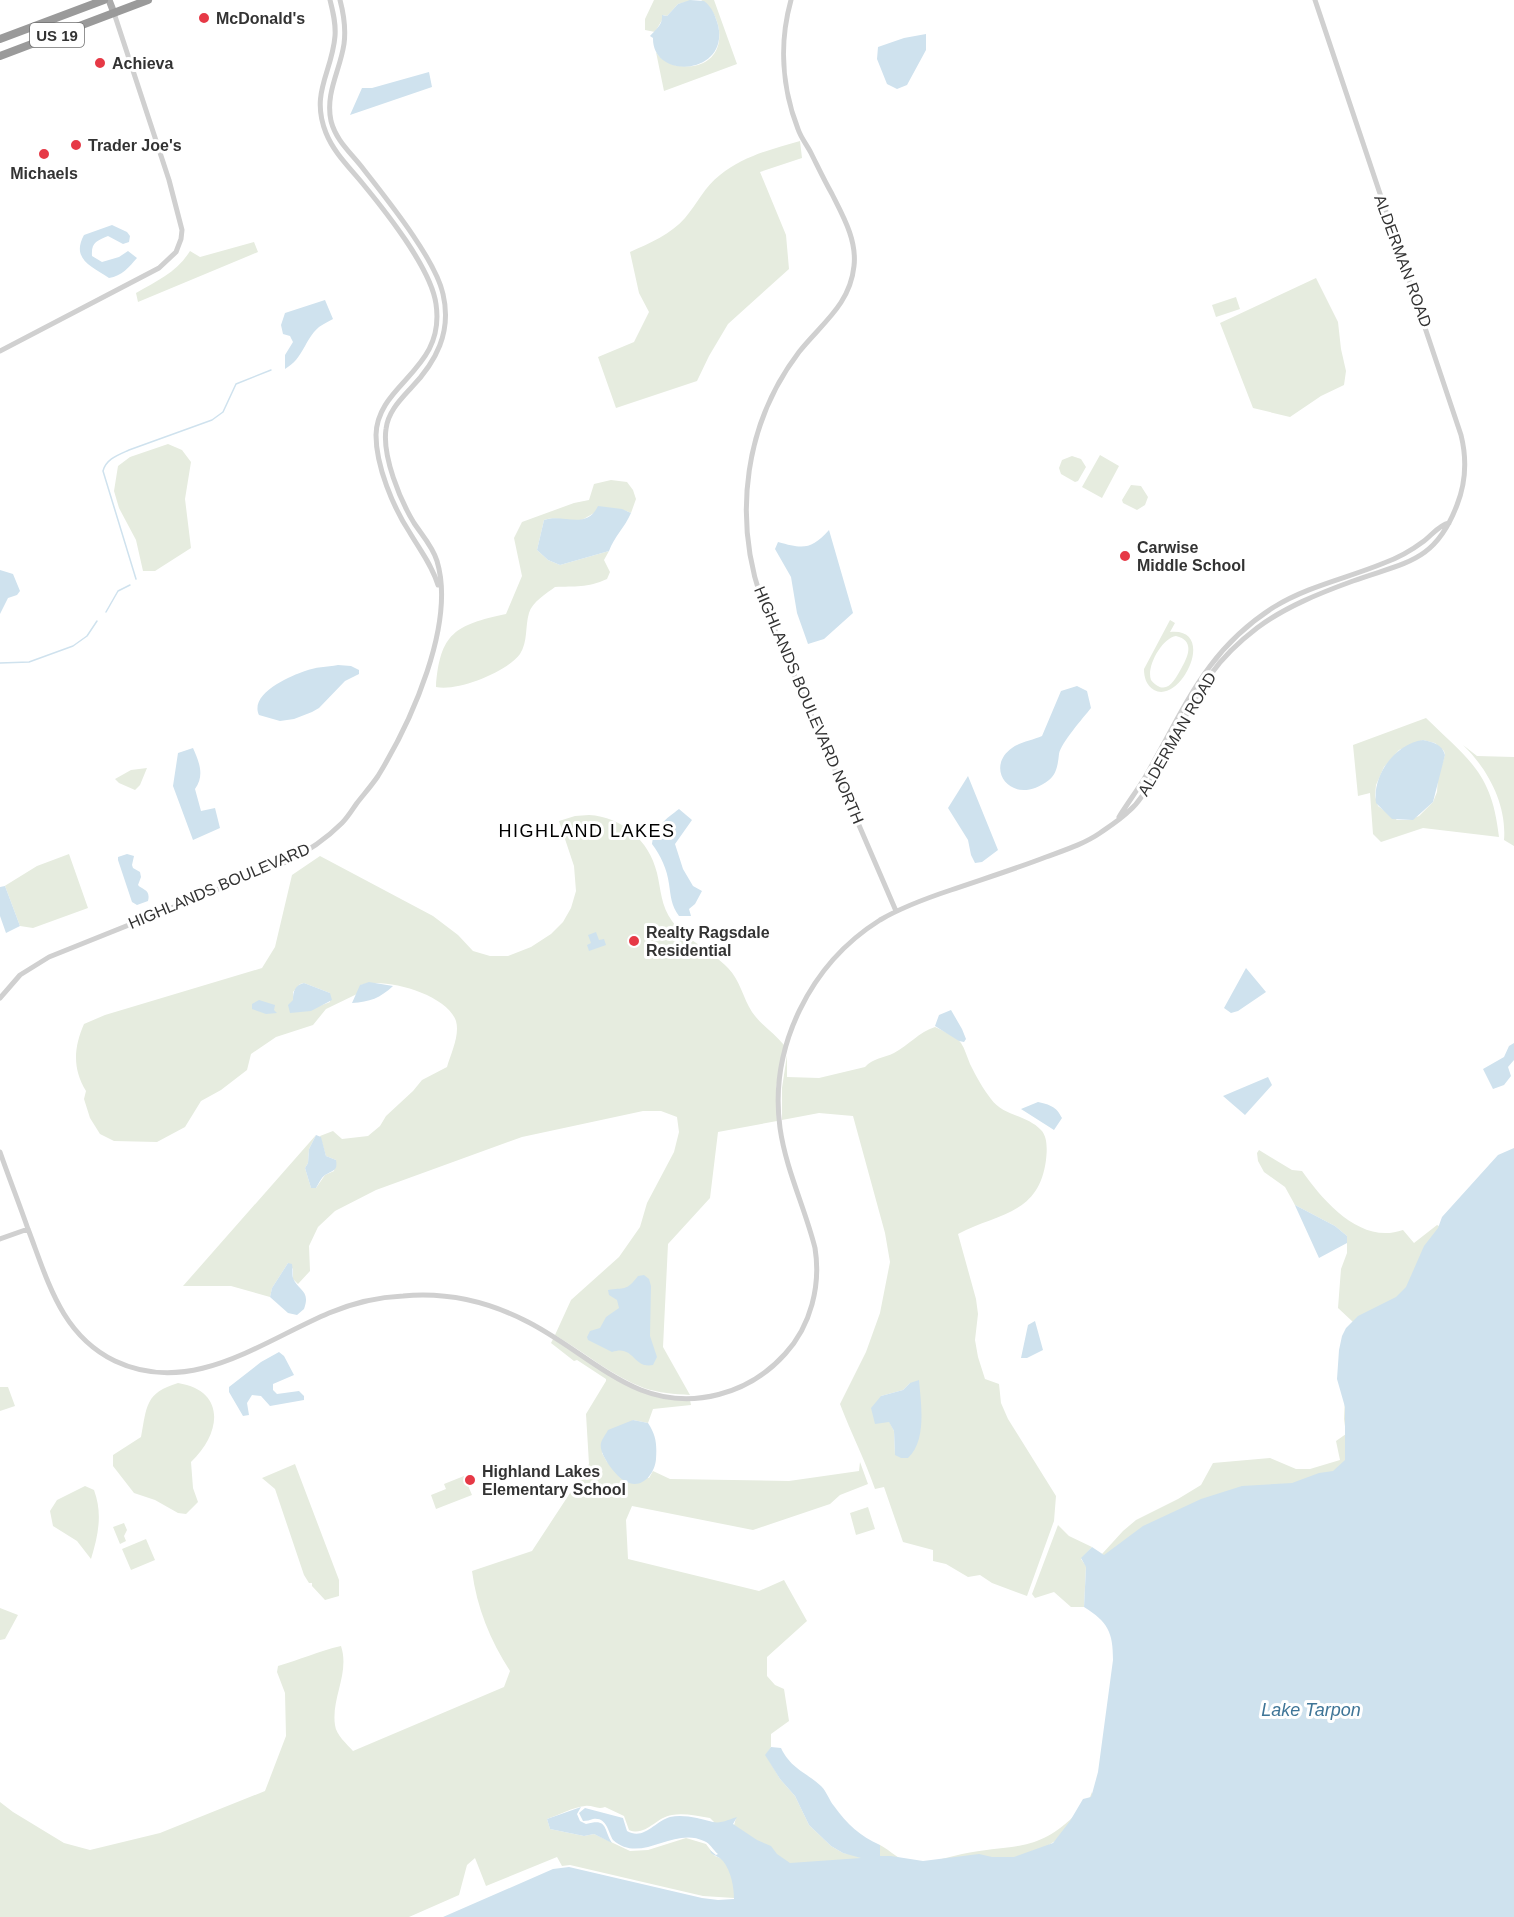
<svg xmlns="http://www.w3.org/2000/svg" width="1514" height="1917" viewBox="0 0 1514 1917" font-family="Helvetica,sans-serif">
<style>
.green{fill:#e6ecdf;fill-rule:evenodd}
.water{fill:#cfe2ee}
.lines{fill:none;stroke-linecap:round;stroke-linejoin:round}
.stream{stroke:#cfe2ee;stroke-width:1.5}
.minor{stroke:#d0d0d0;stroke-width:5}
.major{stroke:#ababab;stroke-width:7}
.highway{stroke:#9a9a9a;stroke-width:8}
.poi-dot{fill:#e63946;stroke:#fff;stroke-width:2}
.labels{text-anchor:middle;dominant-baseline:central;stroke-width:6;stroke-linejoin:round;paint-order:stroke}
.shield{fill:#fff;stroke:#707070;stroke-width:1.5}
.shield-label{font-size:15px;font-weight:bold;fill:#333}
.poi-label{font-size:16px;font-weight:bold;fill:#333;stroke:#fff;text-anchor:start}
.street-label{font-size:16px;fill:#333;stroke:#fff}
.neighbourhood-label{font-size:18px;letter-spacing:1.5px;fill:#000;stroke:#fff}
.water-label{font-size:18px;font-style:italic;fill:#3f7597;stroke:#fff}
</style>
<rect width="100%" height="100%" fill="#fff"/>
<path class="green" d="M654,0h39l-15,4 -11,12 -4,-1 -1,5 -7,12 -10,-2v-11z
M701,0h13l23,64 -73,27 -8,-39c4,7 15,13 23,14 7,0 13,1 19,-1 31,-9 25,-51 3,-65z
M800,141l2,17 -42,14 26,63 3,34 -61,55 -19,32 -12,25 -81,27 -18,-51 36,-15 15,-30 -10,-19 -9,-41c20,-9 41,-18 55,-34 12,-14 20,-32 35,-43 24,-19 52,-26 80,-34z
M254,242l4,10 -120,50 -2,-9c21,-12 41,-21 54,-42l10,6z
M1316,278l22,44 3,27 5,22 -2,14 -23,11 -31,21 -37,-9 -33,-85z
M1236,297l4,12 -24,8 -4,-12z
M168,444l14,6 9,12 -6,37 6,49 -36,23h-12l-7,-31 -17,-32 -5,-17 4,-25 12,-9z
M1100,455l19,11 -17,32 -20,-11z
M1072,456l9,3 5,8 -8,14 -3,1 -14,-8 -2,-6 3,-8z
M611,480l16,2 6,8 3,9 -5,14c-10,-5 -26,-4 -37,0 -6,3 -10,7 -17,8 -12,0 -21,-5 -33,-1l-7,30 11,10 12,5 49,-14 -5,9 6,12 -3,7c-20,9 -32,7 -52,8 -8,6 -23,15 -26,26 -4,13 -1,29 -9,41 -13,18 -63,38 -84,33 4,-54 19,-62 70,-73l16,-38 -8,-38 8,-16 52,-19 15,-3 5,-16z
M1131,485l10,1 7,11 -3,8 -8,5 -14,-7 -1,-3z
M1170,620l5,3 -5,9c48,-5 11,73 -16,58 -8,-5 -10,-13 -10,-21zM1176,636c18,4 13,19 6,31 -7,13 -16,31 -31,13 -5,-13 11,-42 25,-44z
M1426,718c44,43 66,55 73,119l-76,-9 -42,14 -8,-8 -3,-41 -12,3 -5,-51zM1423,740l12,3 9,8 1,4 -7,22 -1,15 -4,10 -14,14 -10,4h-12l-19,-14 -3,-10 1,-11 8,-18 15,-17z
M1463,745l14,11 37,1v89l-10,-6c3,-35 -16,-71 -41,-95z
M147,768l-7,17 -5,5 -16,-7 -4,-4 16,-9z
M589,815c33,2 60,25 68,58 4,17 4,33 15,48 15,20 39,29 56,47 12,12 15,30 24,44 9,13 22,21 32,33l-8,43 1,33 -59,11 -8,66 -42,46 -5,103 27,48c-16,-1 -31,-2 -46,-7 -32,-12 -60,-36 -89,-53l16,-35 48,-43 21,-30 7,-24 27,-51 5,-20 -2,-15 -16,-6h-18l-121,26 -146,53 -41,21 -17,16 -9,19 1,25 -12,13 -5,-5v-10l-5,-6 -16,25 -2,9 -39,-11h-48l133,-151 -7,14 -1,14 -3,5 6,20h5l9,-13 9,-4 2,-11 -10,-4 -6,-20 13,-5 9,8 26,-3 12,-10 6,-10 27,-25 9,-11 25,-13c4,-14 13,-32 9,-46 -9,-27 -72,-44 -95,-36l-4,9 -31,15 -13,16 -37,12 -25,17 -4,16 -26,20 -20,11 -16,26 -28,15 -43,-1 -14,-7 -10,-16 -6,-19 2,-8c-14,-23 -12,-44 -2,-67l21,-9 157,-47 13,-21 17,-72 28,-19 113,60 25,19 15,16 17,5h18l23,-9 20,-13 12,-12 8,-14 5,-17 -2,-25 -15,-45 16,-5zM304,983l26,10v9l-24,9 -13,-11v-8l7,-8z
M69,854l19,54 -55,20 -13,-2 -15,-40 -2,1 34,-21z
M935,1027c8,4 22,10 26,16 4,6 6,14 9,21 6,12 13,25 21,35 12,17 36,16 50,31 7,7 6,21 5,30 -7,55 -48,53 -88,74l18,65 2,15 -3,26 3,17 7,22 14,5 2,19 7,16 48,77 -2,25 -27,75 -35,-13 -12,-8 -12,2 -22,-13 -13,-3v-11l-30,-8 -19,-55 -9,2c-10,-29 -24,-56 -35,-85l26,-52 14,-39 10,-51 -5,-29 -32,-117 -34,-3 -37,7v-32l5,-33v22l32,1 46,-11c8,-9 19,-9 29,-14 15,-8 25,-21 41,-26zM910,1383l-15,72 -1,-24 -5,-10 -8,1v-26l22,-6z
M1259,1150l33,20 10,1c22,31 59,74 101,59l11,13 23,-18 6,3 -21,58 -69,36 -15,-14 3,-39 6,-16v-17l-12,-10 -40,-21 -10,-18 -21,-15 -6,-11 -1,-8z
M553,1339l88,53 49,8 1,5 -38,4 -5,14 -15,-3 -31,33 5,9 42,16 4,-7 17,8 119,2 70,-10 1,-9 8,22 -28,11 -10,9 -77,26 -121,-24 -6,14 2,39 131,32 25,-11 23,41 -40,36v19l8,9 9,4 5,32 -18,13v13l-5,8 14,24 15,17 14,29 22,21 12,7 37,6v-14c10,5 21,17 32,18 17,0 34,-5 50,-9 45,-10 73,0 111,-37 8,-8 15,-13 19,-25l4,12c-24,24 -42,42 -74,55l-224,11 -65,-41 3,-11 -22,9v-5l-4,-4c-13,-2 -26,-5 -38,-3 -16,2 -26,22 -43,15l-5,-14 -19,-9c-8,3 -12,-2 -20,-1 -12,1 -26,9 -38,13l3,10 34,7 10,-2 36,17 18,-1 38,-12 20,6 9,12 10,4 9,22v16l-31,-2 -133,-31 -8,1 -5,-9 -71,29 -11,-28 -8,7 -8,30 -50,22h-409v-115l13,10 51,31 26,7 70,-17 105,-42 21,-55 -1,-43 -8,-21 1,-6c22,-6 40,-15 63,-20 9,27 -10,52 -6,79 1,10 12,19 18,26l151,-64 6,-16c-20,-31 -33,-63 -38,-100l60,-20 57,-87 -3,-50 20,-33v-2l-29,-19 -3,1 -23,-18z
M178,1383c49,8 43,51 13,79l2,26 5,14 -12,12 -8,-1 -23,-13 -21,-7 -21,-27v-11l28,-18c6,-31 4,-44 37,-54z
M0,1387h8l7,19 -15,5z
M1345,1396l18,67 -255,96 -6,-5 21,-23 13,-11 42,-21 23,-14 12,-22 57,-5 26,11h14l30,-9 -4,-19 10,-7 -2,-15z
M295,1464l44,116v16l-14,4 -13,-14v-3h-3l-5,-8 -29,-86 -13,-11z
M464,1476l8,19 -36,14 -5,-14 15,-6 -2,-5z
M85,1486l9,4c9,24 4,46 -3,69l-14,-18 -24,-15 -3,-15 7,-11z
M868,1507l7,22 -19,6 -6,-22z
M124,1523l3,7 -3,6 2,5 -6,3 -7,-17z
M1058,1525l11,11 23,11 -11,12 5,7 -2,41h-13l-17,-15 -19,6 -3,-4z
M146,1539l9,21 -24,10 -9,-21z
M0,1608l18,7 -13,24 -5,1z"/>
<path class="water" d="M690,0l14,1c8,6 11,14 14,24 12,50 -66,56 -65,13l-3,-2c5,-6 13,-11 12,-21l5,1 11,-12z
M926,34v16l-19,35 -10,4 -10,-5 -10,-25 1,-12 26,-9z
M429,72l3,15 -82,28 12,-27h10z
M112,225l15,7 3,4 -1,6 -6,2 -15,-8c-11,5 -17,6 -16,20l10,6 17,-5 9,-6 9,7c-8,9 -15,18 -28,20 -18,-12 -38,-19 -25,-43z
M325,300l8,19c-5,3 -10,5 -14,8 -15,13 -15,31 -34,42v-14l8,-13 -3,-6 -7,-2 -2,-9 4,-12z
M598,506l24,3 9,4c-6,14 -17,24 -22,38l-49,14 -12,-5 -11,-10 7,-30c19,-7 42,11 54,-14z
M829,530l24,83 -29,26 -16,5 -11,-31 -6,-36 -16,-28 3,-7c25,7 33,8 51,-12z
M0,570l13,4 7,17 -3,4 -9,3 -8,16z
M338,665l13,1 8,4v4l-14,7 -26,27 -7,4 -18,7 -14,2 -21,-6c-10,-21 31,-39 46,-44 10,-4 22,-4 33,-6z
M1077,686l10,5 4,17c-8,10 -30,35 -32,46 -1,9 -2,20 -10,26 -37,29 -66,-12 -37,-32 8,-6 21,-8 30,-12l19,-45z
M1423,740c10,2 19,4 22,15l-12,47 -20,18 -21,-1 -16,-16c-4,-28 19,-59 47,-63z
M193,748c6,14 12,27 2,41l6,22 14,-3 5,20 -27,12 -20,-54 5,-33z
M968,776l30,74 -16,12 -7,1 -4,-8 -3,-15 -20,-32z
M679,809l13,11 -17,24 8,25 10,17 9,5 -7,13 -6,5 2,7h-12c-8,-11 -8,-19 -10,-32 -2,-15 -8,-28 -17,-40 2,-17 14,-25 27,-35z
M127,854l7,2 -2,9 1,3 7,4 1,5 -3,8c4,5 13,4 10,16l-11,4 -5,-3 -14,-42v-3z
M5,886l15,40 -14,7 -6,-17v-29z
M596,932l3,8 5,-1 2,6 -17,6 -2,-6 4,-2 -3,-8z
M1246,968l20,24 -28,19 -7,2 -7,-5z
M369,982l24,4c-13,12 -23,16 -41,17l8,-18z
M304,983l26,10 2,7 -21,11 -21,2 -2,-8 5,-5c0,-9 2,-15 11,-17z
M259,1000l16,5 -1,5 3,3 -11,1 -14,-5v-5z
M951,1010l11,19 4,10 -2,3 -5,-1 -24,-15 4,-11z
M1514,1043v17l-6,7 3,9 -7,9 -11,4 -10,-20 21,-12 5,-11z
M1268,1077l4,8 -27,30 -22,-19z
M1038,1102c12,3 18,4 24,16l-8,12 -33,-21z
M316,1135l5,2 5,19 10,4c2,11 -3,10 -11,15 -4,3 -6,8 -9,13h-5l-6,-20 3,-5 1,-14z
M1514,1148v769h-1071l110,-48 16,-2 133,31 16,2 16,-1c0,-12 -3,-28 -11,-38 -3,-4 -8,-5 -12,-8l-1,-3 6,5 2,-1c-5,-4 -8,-11 -14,-13 -31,-15 -63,24 -91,-1 -5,-8 -6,-23 -20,-21 -3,1 -6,2 -10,2l-4,-8 6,-5 38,10 4,13c17,10 28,-10 43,-14 15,-3 30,2 43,5 8,2 17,-3 24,-5l-4,7 24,16 14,6 6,8 13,9 71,-5 -18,-5 -12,-7 -22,-21 -14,-29 -15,-17 -15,-24 6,-8 10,1c10,21 25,24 40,38 6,6 8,14 13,20 13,18 26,30 46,39v11h11l32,5 56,-7 13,3h22l39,-14 17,-22 13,-22 8,-2 1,-3 6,-22 15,-112c0,-28 -5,-38 -29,-53l2,-40 -5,-9 11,-11 12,8 39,-29 58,-27 41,-13 50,-3 27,-10 14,-2 12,-11v-53l-8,-28 2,-29 3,-14 4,-8 12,-12 38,-19 10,-10 18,-41 14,-18 4,-11 56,-62z
M1293,1201l2,4 40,21 12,10v7l-28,15z
M288,1263l4,1c1,5 0,10 1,14 5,13 18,12 11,31l-7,6 -9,-2 -18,-16 2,-9z
M644,1275l5,4 2,7 -1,50 7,21 -4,8c-20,4 -19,-21 -41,-13l-24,-12 -1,-3 3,-6 10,-3 6,-11 13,-9 -2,-8 -8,-5 -1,-5c16,-3 18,2 30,-14z
M1035,1321l8,29 -16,8h-6l7,-33z
M279,1352l5,4 10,19 -21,9v6l4,4 22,-3 5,5v4l-34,6 -9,-10 -9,-1 -5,8 2,12 -6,1 -14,-24v-5l32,-25z
M919,1380c2,24 8,60 -11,78h-7l-6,-3 -1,-24 -5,-9 -14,2 -4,-16 10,-12 22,-6 7,-7z
M633,1420l15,3c8,12 9,21 8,36 -1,15 -15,32 -31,22 -9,-4 -27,-28 -24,-38 1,-4 5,-9 7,-13z
M581,1807l-4,7 3,7 6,3c22,-6 17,4 26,19l-18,-9 -10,2 -34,-7 -3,-10z"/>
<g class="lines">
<path class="stream" d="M136,579l-33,-108c3,-12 15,-16 26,-21l83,-30 11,-8 13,-28 35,-14
M106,612l12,-21 12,-6
M0,663l29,-1 44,-16 14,-10 10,-15"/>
<path class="minor" d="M330,0c3,12 6,23 5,36 -3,37 -25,57 -9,97 8,20 24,35 37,51 23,28 68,84 73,120 10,67 -59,79 -60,131 0,31 17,72 34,98 10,17 22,32 28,52
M791,0c-12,43 -9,88 7,129 3,9 9,16 13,24 7,14 13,27 21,41 11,22 25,46 22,72 -4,39 -33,58 -55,86 -54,71 -66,163 -38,246l135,313
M0,351l159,-83 17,-16 5,-13 1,-9 -13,-50 -55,-167
M1119,817c8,-13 17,-25 25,-38 40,-68 59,-127 130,-172 34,-21 74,-29 110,-44 14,-5 28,-13 40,-22 8,-6 15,-16 25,-18
M0,998l20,-23 29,-18 237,-95c21,-10 40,-23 56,-39 6,-6 10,-13 15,-20 7,-9 15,-18 21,-27 33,-54 78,-152 59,-215 -4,-14 -15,-26 -23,-38 -14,-23 -32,-67 -28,-94 2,-17 14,-29 25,-41 25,-26 41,-56 32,-94 -8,-36 -58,-97 -82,-128 -12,-15 -25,-26 -30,-45 -6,-28 9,-50 13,-77 2,-15 0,-29 -4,-44
M0,1152c9,26 19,51 28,77 20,52 33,106 87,132 76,36 146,-19 214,-48 24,-10 49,-16 74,-17 43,-4 83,5 121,24 40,19 77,54 117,70 51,20 108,4 144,-36 26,-28 36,-69 30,-106 -10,-40 -29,-78 -35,-120 -11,-81 30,-164 100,-208 22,-13 47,-22 71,-30 32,-11 64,-21 95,-33 19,-7 38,-13 54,-24 10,-7 21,-14 29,-22 12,-10 19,-25 27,-39 19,-32 33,-68 55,-98 12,-17 29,-33 46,-46 28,-21 63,-35 96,-47 52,-19 82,-18 104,-76 9,-23 10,-46 4,-70l-146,-435
M0,1239l28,-10"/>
<path class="major" d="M109,0l5,13"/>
<path class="highway" d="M0,39l104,-39
M0,56l148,-56"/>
</g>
<g class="poi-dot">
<circle cx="204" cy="18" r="6"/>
<circle cx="100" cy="63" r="6"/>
<circle cx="76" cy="145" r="6"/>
<circle cx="44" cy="154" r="6"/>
<circle cx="1125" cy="556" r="6"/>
<circle cx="634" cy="941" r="6"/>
<circle cx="470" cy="1480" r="6"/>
</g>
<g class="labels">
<rect class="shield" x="30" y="23" width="54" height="24" rx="4.5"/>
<g class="shield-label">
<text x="57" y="35">US 19</text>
</g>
<g class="poi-label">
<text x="216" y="18">McDonald's</text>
<text x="112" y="63">Achieva</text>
<text x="88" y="145">Trader Joe's</text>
<text x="44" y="173" text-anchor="middle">Michaels</text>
<text x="1137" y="547">Carwise<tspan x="1137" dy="18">Middle School</tspan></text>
<text x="646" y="932">Realty Ragsdale<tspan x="646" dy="18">Residential</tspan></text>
<text x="482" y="1471">Highland Lakes<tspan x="482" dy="18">Elementary School</tspan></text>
</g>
<g class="street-label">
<text transform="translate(1403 261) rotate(70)">ALDERMAN ROAD</text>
<text transform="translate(809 705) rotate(67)">HIGHLANDS BOULEVARD NORTH</text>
<text transform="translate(1177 734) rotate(-60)">ALDERMAN ROAD</text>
<text transform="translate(219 886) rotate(-23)">HIGHLANDS BOULEVARD</text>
</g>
<g class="neighbourhood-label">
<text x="587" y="831">HIGHLAND LAKES</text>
</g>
<g class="water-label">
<text x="1311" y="1710">Lake Tarpon</text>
</g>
</g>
</svg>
